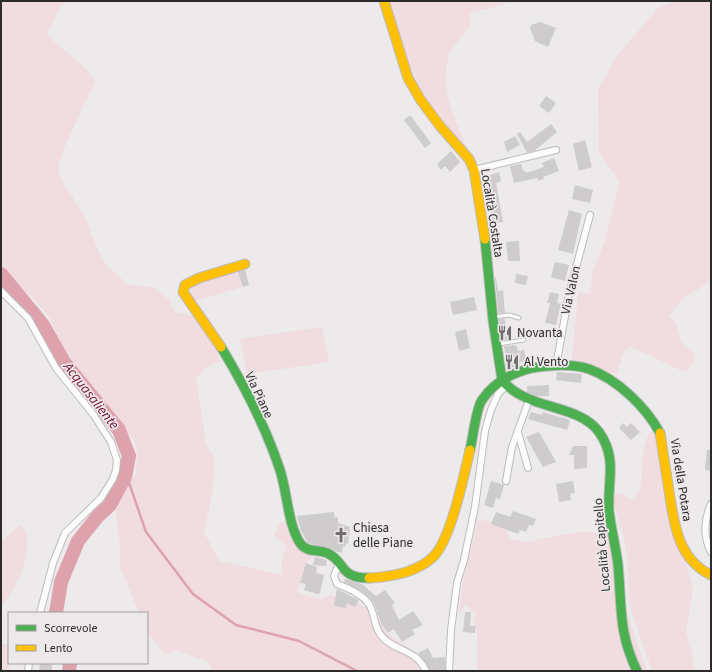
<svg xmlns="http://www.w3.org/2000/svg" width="712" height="672" viewBox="0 0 712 672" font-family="'Source Sans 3',sans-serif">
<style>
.green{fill:#f1dcdf}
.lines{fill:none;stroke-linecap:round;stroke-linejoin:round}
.stream{stroke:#dea2ad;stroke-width:2.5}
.river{stroke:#dea2ad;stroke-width:14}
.building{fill:#cecccc}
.lane-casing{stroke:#bdbbbc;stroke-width:5}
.street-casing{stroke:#bdbbbc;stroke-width:8}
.fast-casing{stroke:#bdbbbc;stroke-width:11}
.slow-casing{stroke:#bdbbbc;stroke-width:11}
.lane{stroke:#fcfcfc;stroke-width:3}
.street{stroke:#fcfcfc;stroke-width:6}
.fast{stroke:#4caf50;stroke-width:9}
.slow{stroke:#ffc107;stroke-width:9}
.labels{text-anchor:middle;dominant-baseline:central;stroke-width:3.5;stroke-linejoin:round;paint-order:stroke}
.street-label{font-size:13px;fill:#2c2a2b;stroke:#ede9ea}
.poi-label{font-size:13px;fill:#2c2a2b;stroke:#ede9ea;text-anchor:start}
.water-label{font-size:14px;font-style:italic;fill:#70072c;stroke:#ede9ea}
</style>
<rect width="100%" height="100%" fill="#eceaeb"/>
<path class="green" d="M1,1h66l-6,4 -14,29c16,19 37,26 48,48l-31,66 -6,19 4,14 20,31 22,51 23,21 28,4 14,12 6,12 19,4 23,35 3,10 -16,8 -8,10 10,65 8,13 -1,33 -9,42 15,29 64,14c-3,-10 -1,-19 4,-28l-13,-12 5,-11 14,-8 6,18 15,16 -4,10h-2l-11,32 23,7 10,-4 42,14 16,25 23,16 9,21h-209l-1,-8 -34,-13 -11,5 -18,-24v-18h-8l-19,-47v-21l-4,-29 2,-17 18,-25 1,-20 -2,-12 -61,-80 -12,-18 -13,-27 -17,-20 -20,-15 -11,-14z
M387,1h131l-48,12v15l-4,3c-6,8 -16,18 -18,28 -9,32 10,67 22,95 -6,-6 -12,-11 -18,-17 -30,-33 -52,-93 -65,-136z
M677,1h34v280l-29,18 -13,17 6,5 6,21 14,13c0,7 -4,12 -9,17 -20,-7 -36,-18 -55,-25l-7,4 -7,22h-6l-19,-9 -20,-4 6,-68 12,2 3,-24 11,-27 16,-61 -21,-30 -1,-62 18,-33 42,-49z
M243,265l6,20 -55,16 -6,-18z
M322,327l7,35 -82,12 -7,-35z
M651,432l4,2 17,100 9,13 12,40 -7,45 7,25 1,14h-42l-22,-65 -3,-49 -3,-19 -10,-35v-8l6,-2 13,7c17,-17 2,-49 18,-68z
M478,519l27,7 5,13 16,3 58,-11 20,4h14l4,23 1,36 2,13 22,64h-170v-42l-4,-9 4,-5 -4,-5 -8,-5 -6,10 3,-29z
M20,524c2,4 7,9 7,14 2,25 -12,50 -26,70v-66z
M1,644h8v27h-8z"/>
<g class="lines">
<path class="stream" d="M126,474l20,58 47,62 43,31 63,16 58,30"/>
<path class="river" d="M1,274l42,51 21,37 55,68 10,26 -4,21 -15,28 -12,11 -20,25 -17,41 -5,31
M69,671l1,-8"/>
</g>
<path class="building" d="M540,22l16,6 -8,19 -13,-6 -5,-13 1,-3z
M546,96l10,7 -7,10 -10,-7z
M410,115l21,28 -6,5 -21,-28z
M551,124l6,8 -23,19 -7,2 -10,-19 3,-2 7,10z
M515,136l5,9 -13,7 -3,-10z
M585,140l7,27 -13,4 -6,-27z
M451,151l9,11 -10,10 -5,-6 -4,4 -4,-6z
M554,158l5,13 -16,6 1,2 -6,2 -1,-3 -23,5 -4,-17 11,-2 2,7h2l1,2 18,-6 -2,-4z
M499,172l2,9 -5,2 7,39 -10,1 -6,-40 -3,-6z
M575,185l18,5 -3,13 -18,-4z
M569,210l13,4 -9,40 -15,-4z
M519,241l1,20h-12l-2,-19z
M555,262l14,3 -4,16 -14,-4z
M245,270l4,15 -6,2 -5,-15z
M516,274l12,2 -2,9 -11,-2z
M495,277h1l2,14 5,-1 2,23h-7z
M550,292l9,2 -2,9 4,1 -5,21 -11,-2 5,-20h-3z
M474,297l3,13 -24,5 -3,-13z
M499,319h6l1,8h3l2,12 -8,1z
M466,329l4,19 -11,3 -4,-19z
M516,345l2,6 6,-1 3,11 -7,1v3l-13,4 -3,-23z
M557,372l25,2 -1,9 -25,-3z
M549,385v11h-13l-9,-3v-7z
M531,412l11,3v-3l25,7 3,2 -3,9 -39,-11z
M623,423l4,4 4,-4 9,9 -9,8 -12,-12z
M539,432l17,30 -13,5 -17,-30z
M573,446h14v22l-13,1v-14h-5z
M707,450h4v21l-6,-1z
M491,481l13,4 -4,14 -4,-1 -3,10 -9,-3z
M573,481l2,12 -5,1 1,6 -12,2 -3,-18z
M513,511l23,8 -3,7 -4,-1 -3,7 -6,-2 -2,4 -27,-10 5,-12 14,5z
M334,512l1,6 3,-1v6l12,4 -2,17 -2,-1 -1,4 -2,-1 -1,7 -34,-10 -7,-12 -4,-15z
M315,557l12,3 -1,6 -13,-1z
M306,563l11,4 -1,6 8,2 -4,18 -2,1 -14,-4 2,-6 -6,-1z
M345,579l17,5 14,12 9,-6 10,13 -3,2 7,15 14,-9 10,14 -11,5 3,4 -13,8 -8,-13 -6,4 -7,-10 -7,-20 -4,-5 -9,-7 -17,-9z
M337,589l22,11 -4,7 -8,-4 -1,5 -12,-2z
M465,612h6l-1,14h6l-1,7 -12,-1z
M428,648l5,10 12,-1v14h-15l-12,-18z
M40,663l12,2v6h-13z"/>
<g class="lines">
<g class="lane-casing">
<path id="lane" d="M494,317l15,-2 10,3
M498,344l26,-4"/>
</g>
<g class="street-casing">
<path id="street" d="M474,170l82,-20
M1,291l27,27 28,50 37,46 18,28 6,18 -1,10 -3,9 -12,19 -36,35 -12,30 -13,50
M556,366l13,-72 21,-79
M518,432l10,36
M506,481l6,-34 17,-47
M711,504c-7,15 -8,33 0,48
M339,563l-5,13 3,8c11,4 25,10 32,20 7,11 4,28 19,38 16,11 28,9 38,29
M28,671l1,-8
M449,671l2,-41 6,-47 7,-23 11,-53 10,-76 6,-21 7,-16 8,-8"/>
</g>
<g class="fast-casing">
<path id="fast" d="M485,239l8,81 9,60
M221,347c23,38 45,81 59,123 7,21 8,55 20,73 7,10 17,6 27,10 19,8 11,25 42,25
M502,380c25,31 76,23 97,52 19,27 8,49 10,79 2,18 7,36 9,54 4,41 0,67 19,106
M470,450c3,-12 6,-42 12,-50 12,-18 29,-27 50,-32 18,-3 39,-5 57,1 28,10 57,38 71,64"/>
</g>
<g class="slow-casing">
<path id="slow" d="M384,1l24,77 12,21 20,27 29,33 5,11 11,69
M221,347l-38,-55 2,-7 14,-7 46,-14
M660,433c3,20 6,39 9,58 5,33 9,68 42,84
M369,578c23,-1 47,-5 64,-21 18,-17 31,-82 37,-107"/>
</g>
<use href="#lane" class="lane"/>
<use href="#street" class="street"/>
<use href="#fast" class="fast"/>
<use href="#slow" class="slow"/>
</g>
<defs>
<g id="restaurant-bare" transform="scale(1.2)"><path d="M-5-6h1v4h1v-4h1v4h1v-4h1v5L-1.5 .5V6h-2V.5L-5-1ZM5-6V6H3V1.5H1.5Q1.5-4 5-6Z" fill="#6f6d6e" stroke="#ede9ea" stroke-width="2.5" paint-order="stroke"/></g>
<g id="church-bare" transform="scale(1.2)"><path d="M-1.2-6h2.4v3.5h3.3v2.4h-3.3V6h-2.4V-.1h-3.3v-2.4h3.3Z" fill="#6f6d6e" stroke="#ede9ea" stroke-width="2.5" paint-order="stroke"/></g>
</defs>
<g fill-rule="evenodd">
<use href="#restaurant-bare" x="505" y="333"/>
<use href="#restaurant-bare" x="512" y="362"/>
<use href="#church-bare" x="341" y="535"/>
</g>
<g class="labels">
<g class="street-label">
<text transform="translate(492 213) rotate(81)">Località Costalta</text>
<text transform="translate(571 290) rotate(-77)">Via Valon</text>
<text transform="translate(259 395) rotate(65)">Via Piane</text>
<text transform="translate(681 480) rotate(81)">Via della Potara</text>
<text transform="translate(602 545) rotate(-95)">Località Capitello</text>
</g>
<g class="poi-label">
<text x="517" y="333">Novanta</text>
<text x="524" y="362">Al Vento</text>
<text x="353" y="528">Chiesa<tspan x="353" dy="15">delle Piane</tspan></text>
</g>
<g class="water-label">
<text transform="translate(91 396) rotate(52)">Acquasaliente</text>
</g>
</g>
<rect width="712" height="672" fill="none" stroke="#2c2a2b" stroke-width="4"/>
<rect x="8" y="612" width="140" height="52" fill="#ede9ea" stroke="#a09d9e"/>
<rect x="16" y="625" width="20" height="6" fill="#4caf50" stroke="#a09d9e"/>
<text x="44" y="632" font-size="12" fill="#2c2a2b">Scorrevole</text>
<rect x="16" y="645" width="20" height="6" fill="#ffc107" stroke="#a09d9e"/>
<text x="44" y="652" font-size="12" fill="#2c2a2b">Lento</text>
</svg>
